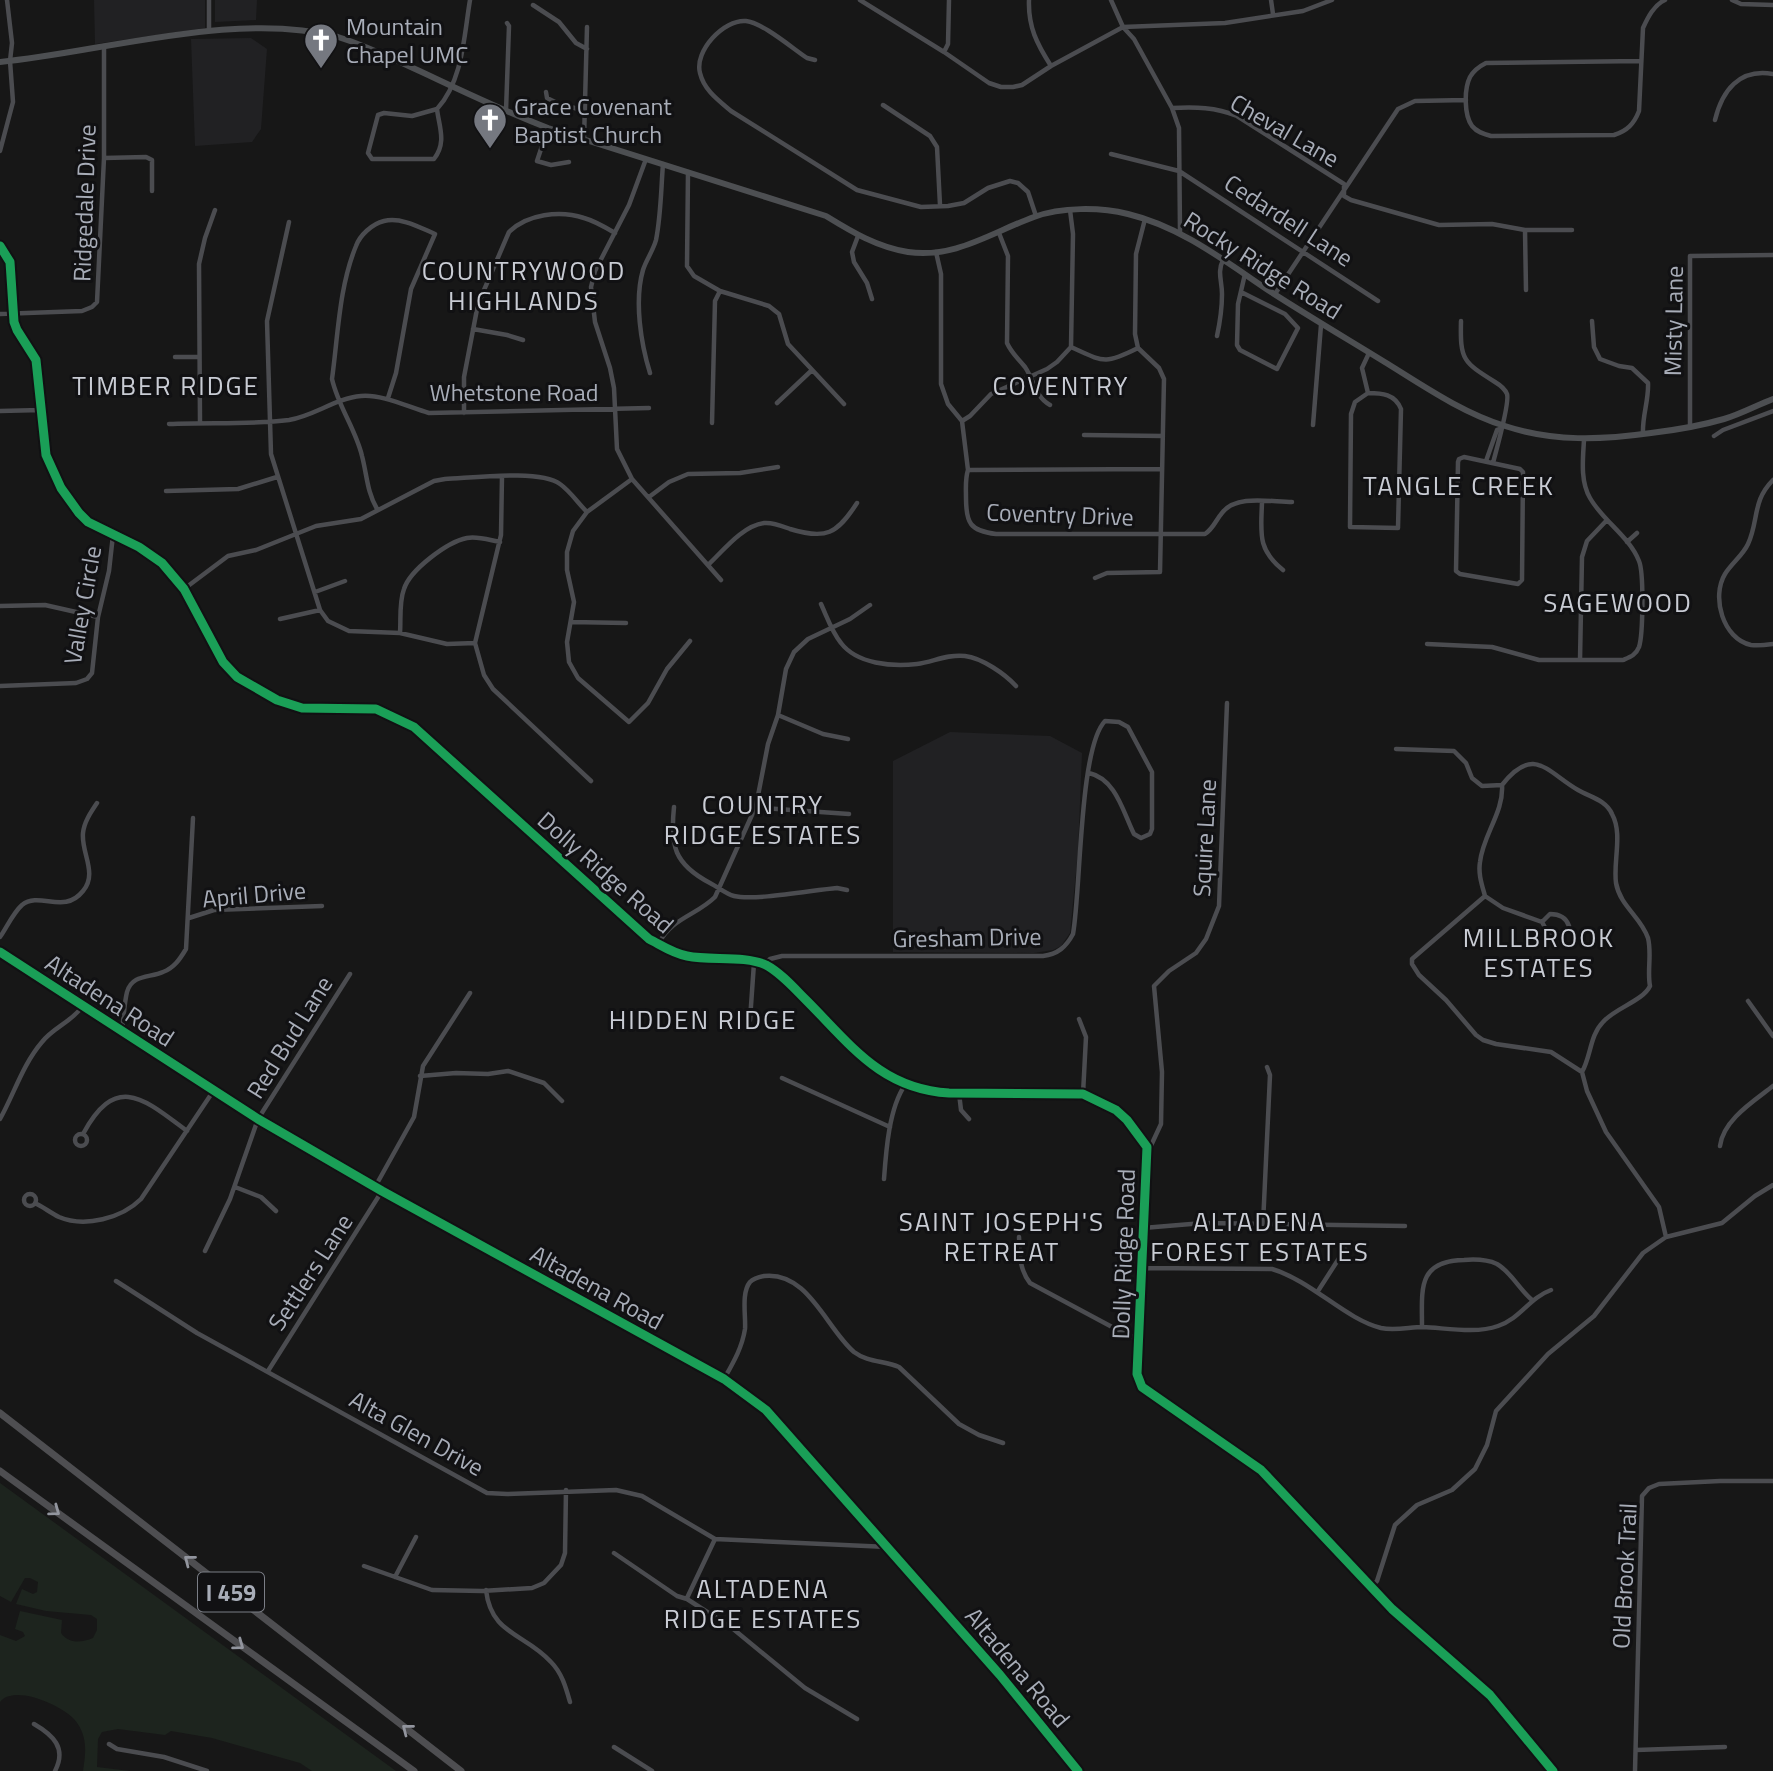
<svg xmlns="http://www.w3.org/2000/svg" width="1773" height="1771" viewBox="0 0 1773 1771" font-family="'Titillium Web',sans-serif">
<style>
.built{fill:#212123}
.green{fill:#1d241e}
.lines{fill:none;stroke-linecap:round;stroke-linejoin:round}
.minor{stroke:#4b4c50;stroke-width:4.5}
.major{stroke:#4d4f52;stroke-width:6}
.highway{stroke:#4e4e51;stroke-width:7}
.cycleway-casing{stroke:#111113;stroke-width:13}
.cycleway{stroke:#1a9f57;stroke-width:9}
.oneway{stroke:#92959e}
.labels{text-anchor:middle;dominant-baseline:central;stroke-width:6;stroke-linejoin:round;paint-order:stroke}
.shield{fill:#111113;stroke:#7b7e86;stroke-width:2}
.shield-label{font-size:23px;font-weight:bold;fill:#a8adb8}
.poi-label{font-size:24px;fill:#a8adb8;stroke:#111113;text-anchor:start}
.street-label{font-size:24px;fill:#a8adb8;stroke:#111113}
.neighbourhood-label{font-size:26px;letter-spacing:2px;fill:#c9ccd4;stroke:#111113}
</style>
<rect width="100%" height="100%" fill="#171717"/>
<path class="built" d="M94,0h111v28l-110,16z
M215,0h42l-1,20 -41,2z
M251,38l16,11 -6,80 -9,13 -57,4 -4,-107z
M950,732l100,4 32,17 -4,99 -8,81 -9,13 -8,4 -19,3 -141,-1v-191z"/>
<path class="green" d="M0,1483l396,288h-84l-12,-8 -88,-25 -41,-7 -6,4 -47,-6 -16,3 -4,7 -1,28 33,4h-47c3,-19 5,-36 -9,-52 -13,-14 -60,-35 -74,-17v-67l16,6 9,-5 -2,-4 -8,-3 5,-18 42,9 -1,13c8,11 20,10 32,5l4,-8v-11l-6,-4 -45,-4 -30,-7 6,-15 11,5 4,-2 1,-10 -8,-4h-5l-14,24 -11,-6z"/>
<g class="lines">
<path class="minor" d="M209,0v31
M860,0l84,52 45,31 12,4h12l9,-2 29,-19 72,-39 102,-4 78,-12 29,-11
M1029,0c-1,27 8,44 22,66
M1111,0l12,27 11,12 38,69 7,20 1,104
M1271,0l2,14
M1732,0l9,4 32,1
M533,5l26,17 17,21 11,6
M944,52l4,-8 1,-44
M815,60l-8,-2c-15,-10 -44,-35 -61,-37 -22,-2 -52,30 -46,52 4,17 18,27 31,38l126,79 64,17 27,-1 16,-3 24,-15 22,-7 8,2 10,9 8,24
M1640,61l-154,2c-6,3 -12,7 -16,14 -6,12 -6,38 2,49 5,6 11,8 19,10l123,-1c13,-4 20,-11 25,-24l4,-83c5,-11 11,-23 22,-28
M546,92l1,6 10,5 28,8
M883,105l47,31 7,11 3,58
M1172,108c24,-1 43,-1 65,8l107,68v12l7,4 88,25 53,-1 33,6h47
M437,109l-25,7 -28,-3 -6,2 -10,38 4,6h62c13,-17 5,-32 3,-50 26,-28 27,-74 33,-109
M506,111l3,-85 -2,-3
M1715,120c7,-29 24,-52 58,-46
M548,128l-11,33 14,4 18,-3
M584,140l3,-113
M0,151l13,-49 -3,-41 2,-18 -5,-43
M1111,154l68,17 199,130
M104,158l42,-1 6,3v31
M646,159l-17,46 -34,66 -4,16 4,35 15,46 4,20 3,61 15,30 89,101
M688,172l-1,94 7,10 26,15 49,15 10,8 9,30 56,60
M1070,210l3,24 -2,113
M289,222l-22,99 4,133 49,156 8,11 21,10 51,2 47,11 28,-1
M1525,230l1,60
M999,233l9,23 -1,87c5,11 11,15 18,24 9,13 10,30 25,38
M858,236l-6,16 2,10 13,21 5,16
M0,246l10,16 4,60 3,8 19,30 10,95 15,33 18,25 9,9 51,25 23,16 22,26 39,73 14,15 40,23 25,8 74,1 38,18 235,212c12,6 23,14 38,17 24,5 57,-1 79,9 15,8 28,23 40,35 45,45 75,89 143,93l134,1 33,16 11,10 20,27 -10,227 5,13 119,83 131,139 98,86 63,76
M936,252l5,22v110l7,20 14,17 6,49c-3,9 -2,18 -2,28 0,25 4,33 30,36h209c9,-6 10,-13 17,-21 14,-19 49,-11 70,-11
M1241,292l44,22 13,14 -21,41 -37,-19 -3,-5 1,-41 7,-30
M1275,294l123,-185 17,-8 51,-1
M0,314l82,-3 10,-4 5,-5 7,-144v-112
M1461,321c-1,39 2,41 34,61 5,3 10,7 12,12 3,9 -11,57 -14,69
M1592,321l2,26 6,12 19,7 13,2 16,15c1,17 -6,33 -5,51
M473,329l34,6 16,5
M1217,336c3,-14 5,-27 5,-42 0,-13 -5,-22 1,-34
M1071,347c33,15 33,18 67,1
M175,357h24
M650,373c-9,-29 -16,-72 -7,-103 3,-10 10,-19 13,-30 5,-25 5,-51 7,-76
M1368,393c14,0 27,1 33,16l-3,119 -48,-1 1,-113 4,-12z
M1368,393l-6,-25 7,-15
M777,403l34,-32
M0,411l41,-1
M464,413v-36l14,-73 31,-72c18,-18 51,-22 75,-14 11,3 21,9 31,15
M962,421l8,-5 21,-22 56,-25 10,-7 14,-15
M200,422l-1,-158 6,-26 10,-28
M712,423l3,-122 5,-10
M169,424c40,-2 81,1 120,-4 25,-4 47,-22 72,-24 21,-2 47,11 68,17l220,-5
M1313,425l8,-100
M1690,427v-171l83,-1
M1084,435l79,1
M1714,436l9,-6 50,-19
M1464,457l56,12 3,3 -1,108 -4,4 -58,-10 -4,-3 2,-109 1,-3z
M1486,461l11,-31 3,-1
M968,470l194,-1
M502,476l-1,59 -26,108 9,32 9,14 98,92
M632,479l-45,33 -14,19 -6,21v18l7,32 -7,40 2,20 9,16 51,44 19,-19 19,-34 23,-28
M1773,480c-21,21 -14,40 -25,64 -5,11 -16,19 -23,30 -14,23 -2,65 26,71 7,1 15,0 22,-1
M166,491l72,-2 39,-12
M649,497l20,-15 19,-8 52,-1 38,-6
M1262,502c-1,31 -5,47 21,68
M377,509c-10,-17 -10,-34 -15,-53 -6,-26 -24,-50 -30,-77 6,-43 7,-92 24,-133 4,-11 16,-22 28,-25 17,-4 35,6 51,13l-24,55 -15,84 -8,25
M1627,542l10,-9
M708,565c15,-14 34,-39 56,-42 9,-1 18,3 26,6 36,11 47,5 67,-26
M1095,578l12,-5 53,-1 4,-193 -5,-11 -21,-20 -3,-14 1,-80 9,-35
M184,589l44,-33 28,-6 60,-24 45,-7 73,-38 11,-2c26,-1 95,-10 115,5 10,7 18,19 27,28
M315,592l30,-11
M821,604c6,13 11,28 20,39 16,21 51,24 76,21 16,-2 30,-10 48,-8 17,2 40,18 51,30
M0,606l45,-1 53,12
M280,619l40,-9
M571,622l55,1
M400,633c1,-14 -1,-31 4,-44 6,-19 43,-47 63,-51 11,-2 22,2 33,4
M1427,644l65,3 47,13h84c7,-3 13,-5 16,-13 4,-12 5,-74 0,-86 -10,-25 -36,-40 -49,-63 -10,-17 -7,-40 -6,-58
M1580,660l2,-103 5,-16 20,-21
M0,686l76,-3 11,-4 5,-6 6,-56 11,-46 4,-36
M778,715l45,19 25,5
M1396,749l58,2 12,12 6,15 10,8 20,-1c32,-41 46,-12 76,5 12,7 28,10 34,24 11,20 1,47 4,69 4,23 25,34 32,55 4,16 -1,33 2,48 -7,15 -35,22 -47,36 -13,13 -12,34 -21,50
M756,806l7,2 86,6
M674,807c-4,39 0,57 36,76 8,4 16,11 24,13 21,5 79,-6 103,-8l10,2
M1485,896l-73,63v5l7,11 27,25 30,35 7,5 13,4 55,8 31,20 5,19 19,41 53,75 7,30
M1485,896c-3,-11 -7,-22 -5,-34 3,-27 24,-50 22,-77
M1485,896l18,12 39,14
M1550,914c9,0 16,3 19,12l-3,6 -6,3 -13,-4 -5,-9z
M189,918l25,-8 108,-4
M0,937c7,-10 13,-24 22,-32 18,-14 42,10 61,-14 15,-18 -2,-38 0,-58 1,-11 8,-21 14,-30
M659,943c13,-25 38,-28 56,-46l41,-91 12,-62 10,-29 8,-46 8,-17 14,-13 42,-20 20,-14
M0,952l258,167 124,72 342,188 42,31 234,265 78,96
M764,964l6,-5 12,-3h261c15,-2 23,-9 30,-22 8,-44 6,-186 32,-213l14,1 9,5 24,45v57l-2,5 -9,4 -7,-4c-11,-22 -18,-55 -45,-61
M1748,1001l25,35
M1079,1019l7,18 -3,57
M750,1020l4,-57
M122,1030c2,-12 2,-26 5,-38 5,-18 23,-14 36,-20 11,-4 17,-13 23,-23l7,-131
M420,1076l36,-3 32,1 20,-3 36,12 18,18
M782,1078l108,49
M959,1093l2,17 8,9
M0,1119c14,-25 23,-55 42,-77 12,-15 28,-19 41,-36
M75 1140a6 6 0 1 1 12 0a6 6 0 1 1-12 0Z
M83,1134c33,-61 60,-36 104,-3
M1720,1146c3,-26 34,-45 53,-60
M1148,1152l13,-28 1,-52 -8,-86 15,-15 27,-18 10,-14 13,-33 8,-203
M884,1179c2,-28 5,-71 21,-94
M235,1187l26,10 15,14
M375,1187l39,-70 9,-51 47,-73
M24 1200a6 6 0 1 1 12 0a6 6 0 1 1-12 0Z
M35,1203c8,4 16,10 24,14 26,11 63,1 82,-18l73,-109
M1263,1224l7,-149 -3,-8
M1143,1228l60,-5 202,3
M1019,1237c1,17 0,32 11,46l97,52 11,3
M205,1251l25,-52 28,-80 92,-145
M1142,1268l130,1c40,12 73,50 109,59 14,3 29,-1 42,-1 23,1 53,7 75,-1 23,-8 31,-28 53,-36
M116,1281l81,52 290,160 20,1 109,-4 26,6 73,43 173,8
M1318,1291l27,-42
M1422,1327c0,-38 -5,-66 42,-67 12,-1 22,-1 33,4 14,8 22,25 35,36
M268,1371l114,-180
M724,1379c9,-16 18,-31 21,-50 1,-13 -4,-36 5,-47 4,-4 9,-5 14,-6 44,-5 62,52 90,76 13,10 31,9 45,15l60,57 20,11 24,8
M614,1553l63,43 10,3 45,29 73,60 52,31
M364,1566l68,24 50,1 50,-3 12,-5 17,-18 4,-12 1,-63
M395,1577l21,-40
M1372,1586l5,-5 18,-56 22,-20 35,-15 23,-21 12,-24 9,-34 52,-57 46,-38 49,-63 23,-16 56,-14 33,-27 18,-11
M486,1590c5,45 39,43 65,72 11,11 15,26 19,40
M687,1598l28,-59
M34,1724c19,11 33,24 21,47
M109,1744l8,5 47,8 43,14
M614,1747l38,24
M1636,1750l89,-3
M1635,1771l7,-275 7,-8 10,-4 61,-3h53"/>
<path class="major" d="M0,62c103,-10 237,-52 338,-25 30,9 59,24 88,37 40,19 80,38 122,54l278,88c26,16 51,31 82,36 47,7 84,-20 126,-35 27,-10 66,-10 94,-3 54,13 98,48 143,78 39,25 78,48 117,72 37,23 75,49 117,62 49,16 96,14 146,7 25,-3 49,-7 73,-14 17,-5 33,-14 49,-20"/>
<path class="highway" d="M0,1413l461,358
M0,1471l414,300"/>
<g class="cycleway-casing">
<path id="cycleway" d="M0,246l10,16 4,60 3,8 19,30 10,95 15,33 18,25 9,9 51,25 23,16 22,26 39,73 14,15 40,23 25,8 74,1 38,18 235,212c12,6 23,14 38,17 24,5 57,-1 79,9 15,8 28,23 40,35 45,45 75,89 143,93l134,1 33,16 11,10 20,27 -10,227 5,13 119,83 131,139 98,86 63,76
M0,952l258,167 124,72 342,188 42,31 234,265 78,96"/>
</g>
<use href="#cycleway" class="cycleway"/>
</g>
<defs><path id="oneway-chevron" d="M-2-3.5L2.5 0L-2 3.5" fill="none" stroke-width="1.6" stroke-linecap="round" stroke-linejoin="round" transform="scale(1.75)"/></defs>
<g class="oneway">
<use href="#oneway-chevron" transform="translate(55 1511) rotate(36)"/>
<use href="#oneway-chevron" transform="translate(189 1560) rotate(-142)"/>
<use href="#oneway-chevron" transform="translate(239 1645) rotate(36)"/>
<use href="#oneway-chevron" transform="translate(407 1729) rotate(-142)"/>
</g>
<defs>
<g id="church-pin" transform="scale(1.75)"><path d="M0 17L-7.5 6A9.5 9.5 0 1 1 7.5 6Z" fill="#757880" stroke="#111113"/><path d="M-1.2-6h2.4v3.5h3.3v2.4h-3.3V6h-2.4V-.1h-3.3v-2.4h3.3Z" fill="#fff"/></g>
</defs>
<g fill-rule="evenodd">
<use href="#church-pin" x="321" y="40"/>
<use href="#church-pin" x="490" y="120"/>
</g>
<g class="labels">
<rect class="shield" x="198" y="1572.5" width="66" height="39" rx="5"/>
<g class="shield-label">
<text x="231" y="1592">I 459</text>
</g>
<g class="poi-label">
<text x="346" y="26">Mountain<tspan x="346" dy="28">Chapel UMC</tspan></text>
<text x="514" y="106">Grace Covenant<tspan x="514" dy="28">Baptist Church</tspan></text>
</g>
<g class="street-label">
<text transform="translate(1285 130) rotate(30)">Cheval Lane</text>
<text transform="translate(84 203) rotate(-88)">Ridgedale Drive</text>
<text transform="translate(1289 220) rotate(33)">Cedardell Lane</text>
<text transform="translate(1263 265) rotate(32)">Rocky Ridge Road</text>
<text transform="translate(1673 321) rotate(-89)">Misty Lane</text>
<text x="514" y="392">Whetstone Road</text>
<text transform="translate(1060 514) rotate(2)">Coventry Drive</text>
<text transform="translate(82 605) rotate(-80)">Valley Circle</text>
<text transform="translate(1204 838) rotate(-87)">Squire Lane</text>
<text transform="translate(606 872) rotate(41)">Dolly Ridge Road</text>
<text transform="translate(254 894) rotate(-5)">April Drive</text>
<text transform="translate(967 937) rotate(-1)">Gresham Drive</text>
<text transform="translate(110 1000) rotate(33)">Altadena Road</text>
<text transform="translate(289 1037) rotate(-58)">Red Bud Lane</text>
<text transform="translate(1123 1254) rotate(-88)">Dolly Ridge Road</text>
<text transform="translate(310 1272) rotate(-57)">Settlers Lane</text>
<text transform="translate(597 1287) rotate(29)">Altadena Road</text>
<text transform="translate(417 1433) rotate(29)">Alta Glen Drive</text>
<text transform="translate(1624 1576) rotate(-87)">Old Brook Trail</text>
<text transform="translate(1018 1667) rotate(50)">Altadena Road</text>
</g>
<g class="neighbourhood-label">
<text x="524" y="270">COUNTRYWOOD<tspan x="524" dy="30">HIGHLANDS</tspan></text>
<text x="166" y="385">TIMBER RIDGE</text>
<text x="1061" y="385">COVENTRY</text>
<text x="1459" y="485">TANGLE CREEK</text>
<text x="1618" y="602">SAGEWOOD</text>
<text x="763" y="804">COUNTRY<tspan x="763" dy="30">RIDGE ESTATES</tspan></text>
<text x="1539" y="937">MILLBROOK<tspan x="1539" dy="30">ESTATES</tspan></text>
<text x="703" y="1019">HIDDEN RIDGE</text>
<text x="1002" y="1221">SAINT JOSEPH'S<tspan x="1002" dy="30">RETREAT</tspan></text>
<text x="1260" y="1221">ALTADENA<tspan x="1260" dy="30">FOREST ESTATES</tspan></text>
<text x="763" y="1588">ALTADENA<tspan x="763" dy="30">RIDGE ESTATES</tspan></text>
</g>
</g>
</svg>
